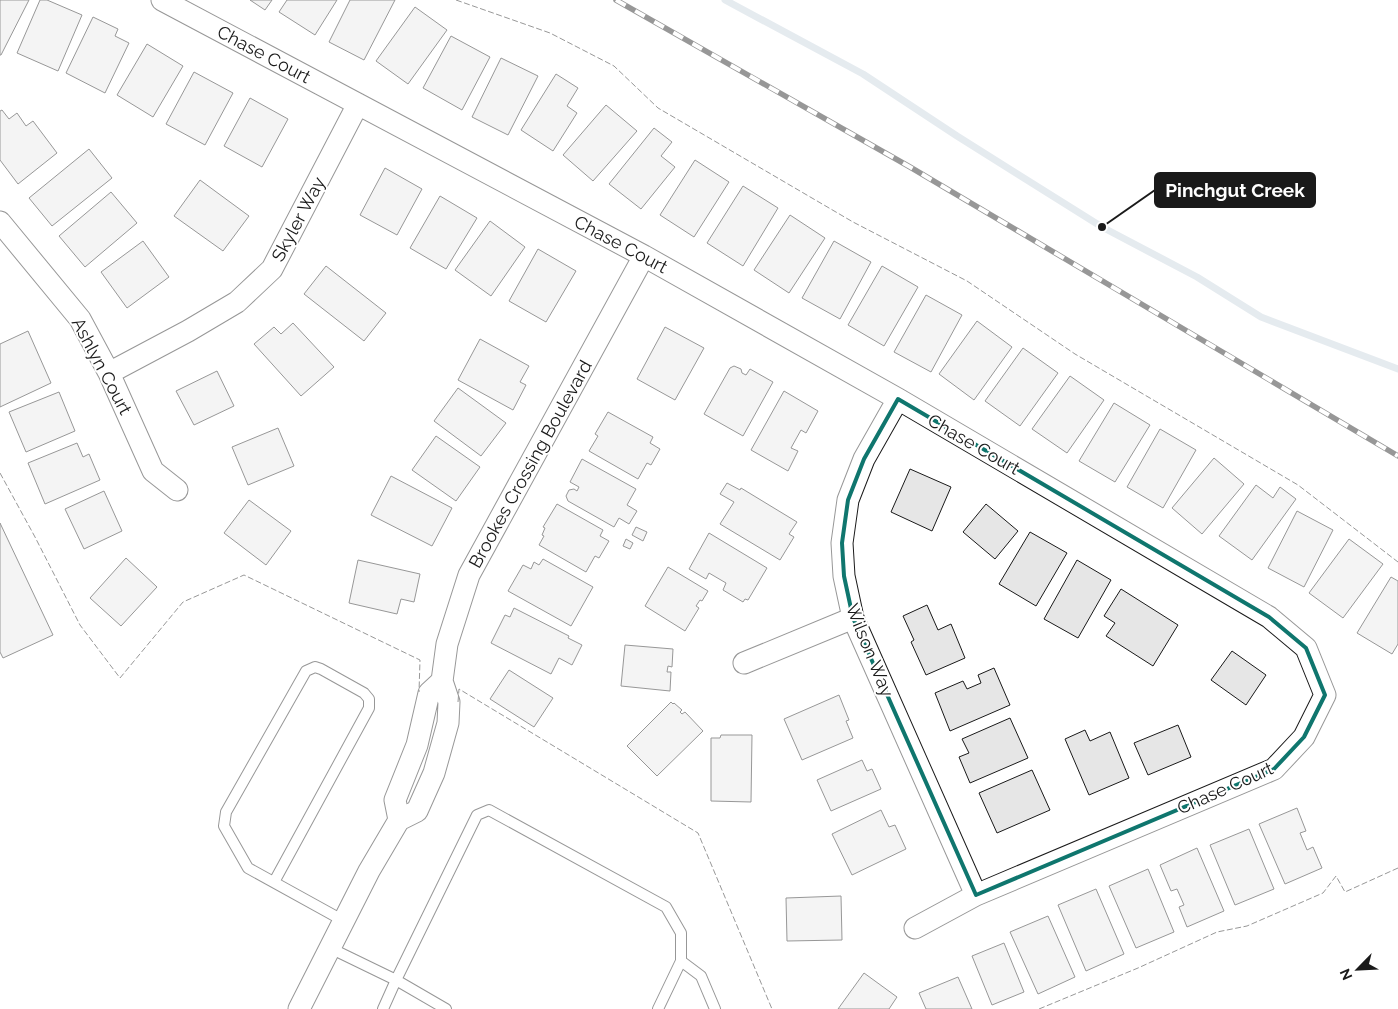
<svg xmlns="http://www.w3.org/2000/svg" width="1398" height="1009" viewBox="0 0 1398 1009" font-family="Raleway,sans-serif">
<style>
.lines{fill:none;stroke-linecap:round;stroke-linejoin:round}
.stream{stroke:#c6d2dc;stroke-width:7}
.building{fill:#e6e6e6;stroke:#1a1a1a}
.service-casing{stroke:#1a1a1a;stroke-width:12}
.minor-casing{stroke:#1a1a1a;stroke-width:23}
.service{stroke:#fff;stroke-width:10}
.minor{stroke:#fff;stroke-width:21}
.rail-casing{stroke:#1a1a1a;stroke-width:5.5}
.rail{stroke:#fff;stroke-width:4;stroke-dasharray:11;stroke-linecap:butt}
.fence{stroke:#1a1a1a;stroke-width:1;stroke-dasharray:6 2.5;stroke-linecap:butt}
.marked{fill:none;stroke:#0f766e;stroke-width:4;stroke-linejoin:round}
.labels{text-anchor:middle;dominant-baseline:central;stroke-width:4;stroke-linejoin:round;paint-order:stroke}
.street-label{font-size:18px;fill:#1a1a1a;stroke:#fff}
.leader{fill:none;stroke:#1a1a1a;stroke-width:2}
.callout-dot{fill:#1a1a1a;stroke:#fff;stroke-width:2}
.callout{fill:#1a1a1a;stroke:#1a1a1a;stroke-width:2}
.callout-label{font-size:19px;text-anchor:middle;font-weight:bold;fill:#fff}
</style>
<rect width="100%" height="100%" fill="#fff"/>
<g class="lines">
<path class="stream" d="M725,0l138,74 94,62 145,91 95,50 64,40 137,52"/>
</g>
<path class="building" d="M0,0h29l-28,55h-1z
M40,0h7l35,15 -24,56 -41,-18z
M250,0h22l-7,10z
M287,0h50l-22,35 -36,-23z
M350,0h45l-31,60 -35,-18z
M415,7l32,23 -39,54 -32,-23z
M93,17l25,12 -3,7 14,7 -24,50 -39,-20z
M451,36l39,21 -28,53 -39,-22z
M147,44l36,22 -30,51 -36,-22z
M501,58l37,18 -30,59 -36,-18z
M194,72l39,21 -28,52 -39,-21z
M556,74l22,14 -11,18 10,7 -24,38 -32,-21z
M250,98l38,21 -26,48 -38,-21z
M606,105l31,26 -44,50 -30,-26z
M2,110l7,9 8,-6 9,13 7,-5 24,32 -39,31 -18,-24v-49z
M654,128l18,14 -11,14 14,11 -34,42 -32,-25z
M89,149l23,29 -60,48 -23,-28z
M695,160l34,22 -35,55 -34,-22z
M385,168l37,21 -25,46 -37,-20z
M200,180l49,36 -26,35 -49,-35z
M743,186l35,22 -35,58 -36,-23z
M111,192l26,31 -52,44 -26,-31z
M440,196l37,22 -31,51 -36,-21z
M790,215l35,23 -36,55 -35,-23z
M490,221l35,26 -34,49 -36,-26z
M143,241l26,36 -42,31 -26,-36z
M834,241l37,21 -31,57 -38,-21z
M538,249l38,22 -30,51 -37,-21z
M326,266l60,47 -22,28 -60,-47z
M882,266l36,21 -34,59 -36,-21z
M926,295l36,20 -31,57 -37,-20z
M977,321l35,26 -38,53 -35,-26z
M293,323l41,44 -33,29 -47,-52 20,-17 7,7z
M665,327l39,21 -29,52 -38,-21z
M28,331l23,52 -51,24v-63z
M480,339l49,27 -9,16 6,3 -13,25 -55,-30z
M1023,348l35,25 -38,53 -35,-25z
M734,366l7,3 1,4 4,2 4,-6 23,13 -30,54 -39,-22 26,-46z
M217,371l17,35 -40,19 -18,-34z
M1070,376l34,24 -37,53 -35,-24z
M458,388l48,35 -25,33 -47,-35z
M784,391l34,20 -12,22 -5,-3 -10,18 7,3 -10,20 -37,-21z
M59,392l16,39 -49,21 -17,-40z
M1114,403l36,22 -35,57 -36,-21z
M608,412l45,25 -3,6 10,6 -9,16 -4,-2 -9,16 -49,-28 9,-15 -3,-2z
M278,428l16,38 -46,19 -16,-38z
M1160,429l36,21 -33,58 -36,-21z
M436,436l44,31 -24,34 -44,-31z
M77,443l6,14 6,-3 11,26 -55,24 -17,-41z
M1214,458l30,26 -42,50 -30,-26z
M582,459l54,30 -9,16 10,6 -8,13 -10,-6 -5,9 -46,-26 -2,-5 3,-6 5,-1 3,2 2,-4 -9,-5z
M910,469l41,18 -19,44 -41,-19z
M391,476l61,32 -20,38 -61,-31z
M727,483l13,7 1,-2 56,34 -8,12 5,3 -14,23 -60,-36 14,-22 -14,-8z
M1256,485l17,13 7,-11 16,12 -44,61 -33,-24z
M104,491l18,40 -38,18 -19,-40z
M249,500l42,31 -25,34 -42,-32z
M557,504l46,26 -3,6 9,5 -10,17 -4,-2 -9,16 -47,-27 5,-9 -2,-1 3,-7 -2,-1z
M986,504l32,27 -23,28 -32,-27z
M1297,511l36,19 -29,57 -36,-19z
M0,523l53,112 -50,23 -3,-6z
M636,527l11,5 -4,9 -11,-6z
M1030,532l37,21 -31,53 -37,-22z
M709,533l58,35 -19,32 -3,-1 -2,3 -20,-12 3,-7 -17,-10 -3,6 -17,-10z
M626,539l7,4 -3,6 -7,-3z
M1349,539l34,25 -40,54 -34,-25z
M126,558l31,29 -36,39 -31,-28z
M543,559l50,28 -22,39 -63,-35 15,-26 8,4 3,-7 5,3z
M358,560l62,14 -6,28 -13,-3 -4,15 -48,-11z
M1077,560l34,20 -33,58 -34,-19z
M668,567l40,24 -6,10 -2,-1 -4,6 3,2 -14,23 -40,-25z
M1391,577l7,4v63l-6,10 -35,-21z
M1121,589l57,36 -25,41 -47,-30 9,-13 -11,-7z
M927,605l11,25 13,-6 14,34 -39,17 -15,-33 3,-2 -11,-24z
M514,608l55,28 -1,2 14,7 -10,20 -13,-7 -8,16 -60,-31 14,-28 5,2z
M625,645l48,4 -1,18 -4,-1 -1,6h4l-1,19 -49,-5z
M1232,651l34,24 -20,30 -35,-25z
M994,668l16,37 -60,26 -15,-38 28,-12 4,8 14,-6 -3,-8z
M509,670l44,28 -19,29 -44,-28z
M839,695l10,25 -3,1 7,17 -51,22 -18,-41z
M671,702l2,2 1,-1 8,7 -2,2 2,2 3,-2 18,19 -46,45 -30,-30z
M1010,718l18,40 -58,25 -11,-26 10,-4 -7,-14z
M1178,725l13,32 -43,18 -14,-32z
M1085,730l5,11 20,-9 19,46 -40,17 -24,-56z
M721,735h31l-1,67 -40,-1v-63h9z
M862,760l5,11 5,-2 9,20 -50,22 -14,-31z
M1032,770l18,40 -53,23 -18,-40z
M1297,808l9,23 -6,2 7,17 6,-3 9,21 -37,16 -26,-60z
M881,810l8,17 6,-2 11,24 -54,26 -20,-41z
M1249,829l25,60 -39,16 -25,-60z
M1197,848l27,63 -37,16 -8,-20 5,-2 -7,-16 -6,2 -11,-26z
M1148,869l26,63 -38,16 -27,-62z
M1096,889l28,65 -38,17 -28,-66z
M841,896l1,44 -55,1 -1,-43z
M1048,916l27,61 -37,17 -28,-62z
M1004,943l20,49 -32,13 -20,-49z
M864,973l33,24 -8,12h-51z
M958,977l14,32h-46l-7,-16z"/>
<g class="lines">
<g class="service-casing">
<path id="service" d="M274,882l95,-174v-9l-5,-6 -43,-24 -6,-2 -9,4 -80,141 -2,14 24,42 96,53
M330,948l66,32 -13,29
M681,961l20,15 14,33
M446,1009l-50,-29 81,-165 12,-5 177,97 15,26v28l-23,48"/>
</g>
<g class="minor-casing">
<path id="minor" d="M162,0l482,256 254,143 371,218 37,31 19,47 -21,42 -30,32 -298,126 -61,33
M0,222l80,97 29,54 44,98 24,19
M109,373l79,-42 49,-29 35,-33 86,-165
M898,399l-34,60 -16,41 -6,43 2,33 9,42 123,277
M744,663l109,-45
M399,820l-4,-20 22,-55 12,-52 13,-12
M299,1009l70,-138 30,-51 18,-9 17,-38 14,-50 1,-21 -7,-21 5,-37 22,-69 175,-319"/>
</g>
<use href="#service" class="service"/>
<use href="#minor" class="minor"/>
<g class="rail-casing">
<path id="rail" d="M616,0l294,167 488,289"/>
</g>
<use href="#rail" class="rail"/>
<path class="fence" d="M456,0l94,33 64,33 44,42 195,114 114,59 108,73 223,131 100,77
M0,473l35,64 45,88 40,53 63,-76 61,-27 176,85 -1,32
M458,702l1,-13 239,144 74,176
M1039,1009l99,-41 79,-36 30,-6 76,-33 13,-17 9,16 53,-24"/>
</g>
<path d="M0 0H1398V1009H0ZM898,399l371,218 37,31 19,47 -21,42 -30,32 -298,126 -123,-277 -9,-42 -2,-33 6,-43 16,-41z" fill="#fff" fill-opacity=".55" fill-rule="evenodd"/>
<path class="marked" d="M898,399l371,218 37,31 19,47 -21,42 -30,32 -298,126 -123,-277 -9,-42 -2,-33 6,-43 16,-41z"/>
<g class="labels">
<g class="street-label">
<text transform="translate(264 54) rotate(28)">Chase Court</text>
<text transform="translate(298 219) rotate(-62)">Skyler Way</text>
<text transform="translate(621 244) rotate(28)">Chase Court</text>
<text transform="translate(102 366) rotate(62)">Ashlyn Court</text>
<text transform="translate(974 444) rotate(30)">Chase Court</text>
<text transform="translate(530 464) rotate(-61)">Brookes Crossing Boulevard</text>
<text transform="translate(870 650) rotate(68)">Wilson Way</text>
<text transform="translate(1225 788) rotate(-24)">Chase Court</text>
</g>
</g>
<path class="leader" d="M1102 227L1155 190"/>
<circle class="callout-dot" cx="1102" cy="227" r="5"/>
<rect class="callout" x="1155" y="173" width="160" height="34" rx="5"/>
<g class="callout-label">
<text x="1235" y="197">Pinchgut Creek</text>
</g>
<g transform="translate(1358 969) rotate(246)" stroke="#ffffff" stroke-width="4" paint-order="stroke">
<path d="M0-4L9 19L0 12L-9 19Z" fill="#1a1a1a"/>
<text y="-8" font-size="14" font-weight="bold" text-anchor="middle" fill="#1a1a1a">N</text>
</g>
</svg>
